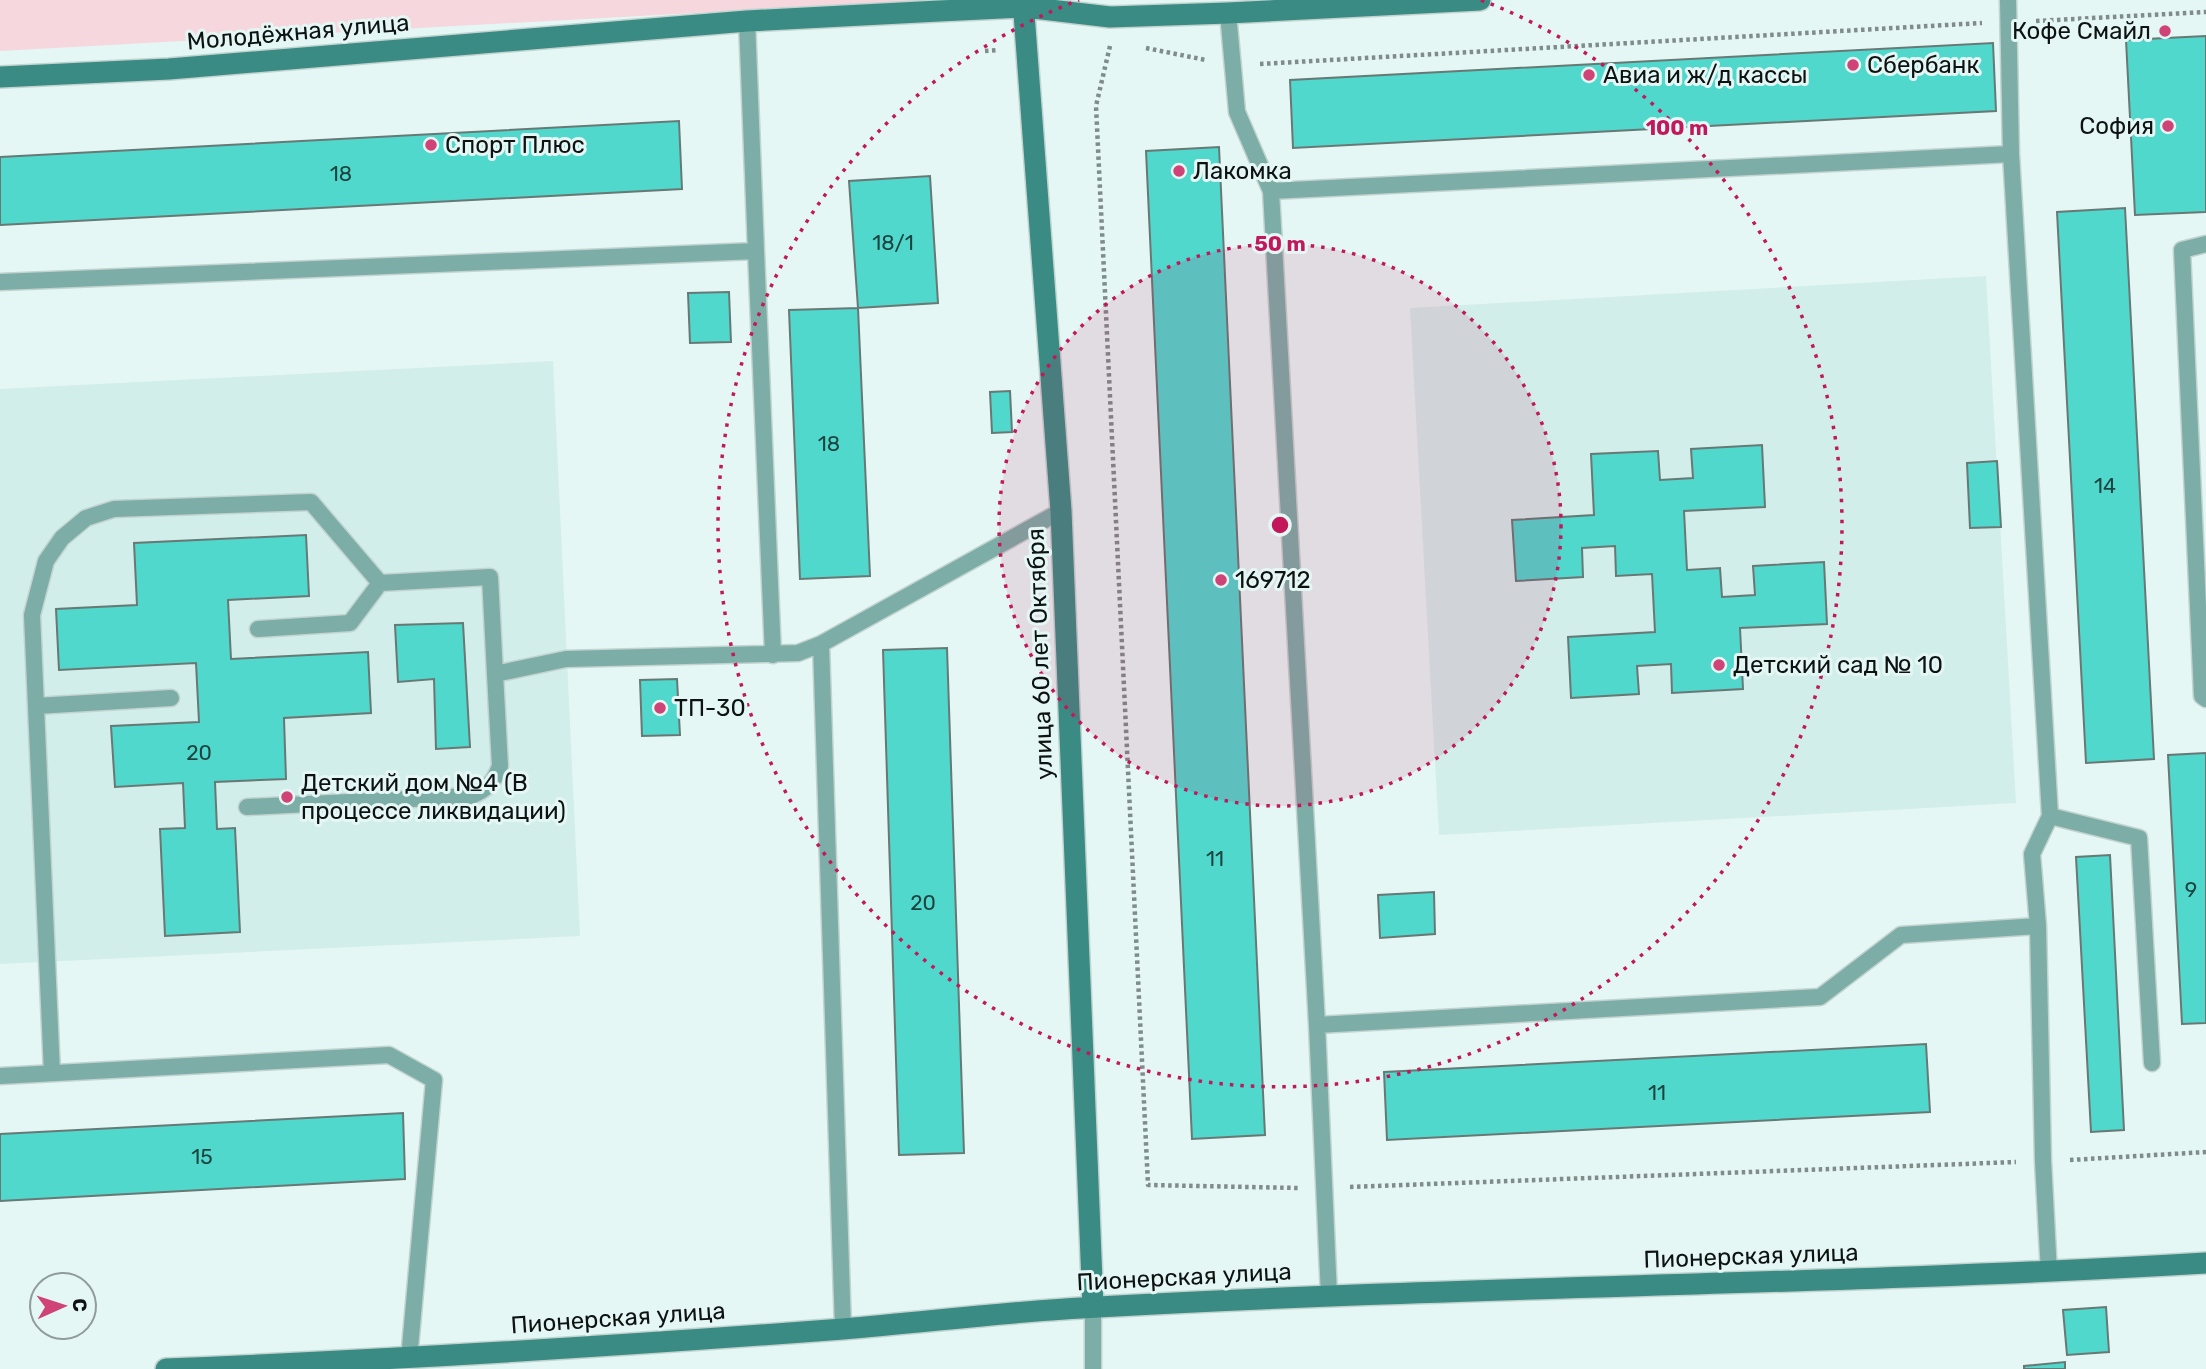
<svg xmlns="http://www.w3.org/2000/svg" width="2206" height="1369" viewBox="0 0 2206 1369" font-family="Rubik,sans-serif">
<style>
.built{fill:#d2eeea}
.green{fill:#f6d7de}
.building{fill:#50d8cc;stroke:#687875;stroke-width:2}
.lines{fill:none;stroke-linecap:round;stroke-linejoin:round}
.lane-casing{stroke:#c2d3d0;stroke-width:19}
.secondary-casing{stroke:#c2d3d0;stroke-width:24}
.path{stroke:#7f8c8a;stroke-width:4.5;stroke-dasharray:3.5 3.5;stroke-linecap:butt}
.lane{stroke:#7cada7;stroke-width:16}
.secondary{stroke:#398b83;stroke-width:21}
.ring{fill:none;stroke:#c2185b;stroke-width:3.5;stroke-dasharray:3.5 7}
.poi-dot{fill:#cf4376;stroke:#e5f7f4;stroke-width:2.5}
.labels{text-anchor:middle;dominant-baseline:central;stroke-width:6;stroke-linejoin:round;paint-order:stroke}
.number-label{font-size:21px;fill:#1e4440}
.poi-label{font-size:24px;fill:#0d1312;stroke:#e5f7f4;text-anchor:start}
.street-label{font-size:24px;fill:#0d1312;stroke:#e5f7f4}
.centre{fill:#c2185b;stroke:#e5f7f4;stroke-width:3.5}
.ring-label{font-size:21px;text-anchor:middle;font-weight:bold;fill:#c2185b;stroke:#e5f7f4;stroke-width:6;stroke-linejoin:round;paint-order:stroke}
</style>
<rect width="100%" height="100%" fill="#e5f7f4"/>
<path class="built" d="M1986,276l30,527 -577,32 -29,-527z
M553,361l27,575 -580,28v-575z"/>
<path class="green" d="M0,0h932l-932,51z"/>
<path class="building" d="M2206,36v176l-71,3 -9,-175z
M1993,43l3,68 -703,37 -3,-68z
M679,121l3,68 -682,36v-68z
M1219,147l46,988 -73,4 -46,-988z
M930,176l8,127 -80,5 -9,-127z
M2125,208l29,551 -68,4 -29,-551z
M729,292l2,50 -41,1 -2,-50z
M858,308l12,268 -70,3 -11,-269z
M1010,391l2,41 -20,1 -2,-41z
M1762,445l3,62 -81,4 3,59 33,-2 2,29 33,-2 -2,-29 71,-4 3,62 -87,4 3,61 -71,4 -1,-29 -34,2 2,28 -68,4 -3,-61 87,-5 -3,-58 -36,2 -1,-30 -33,2 1,29 -67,4 -4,-61 82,-5 -3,-61 67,-3 2,29 33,-2 -2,-29z
M1997,461l4,66 -31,1 -3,-65z
M306,535l3,61 -81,4 3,59 137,-7 3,61 -87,5 2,61 -71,3 2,47 18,-1 5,104 -75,4 -5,-107 25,-1 -2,-45 -68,4 -4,-61 88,-4 -3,-59 -137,7 -3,-61 81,-4 -3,-62z
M463,623l7,124 -34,2 -2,-70 -36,3 -3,-57z
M947,648l17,505 -65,2 -16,-505z
M677,679l3,56 -38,1 -2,-56z
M2206,753v270l-24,1 -14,-269z
M2110,855l14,275 -33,2 -15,-275z
M1434,892l1,42 -55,4 -2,-43z
M1926,1044l4,68 -543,28 -3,-68z
M403,1113l2,66 -405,22v-67z
M2106,1307l3,45 -42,3 -4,-45z
M2065,1362v7h-41v-3z"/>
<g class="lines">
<g class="lane-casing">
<path id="lane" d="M2008,0l3,154 39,662
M1228,13l9,99 34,79
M747,21l9,230
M2011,154l-740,37 46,834 503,-28 81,-62 137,-9 5,235 6,112
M2206,244l-24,6 20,446 4,3
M0,282l756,-31 17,404
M258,629l92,-6 30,-40
M821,644l240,-133
M36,706l135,-8
M247,807l224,-11c17,-7 23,-14 29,-30l-5,-92
M2038,926l-6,-72 18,-38 89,22 13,225
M1317,1025l12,271
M52,1073l-20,-458 14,-54 16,-23 24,-20 28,-9 197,-7 69,81 110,-6 5,97 71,-15 232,-6 23,-9 22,685
M0,1076l389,-21 45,25 -25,279
M1093,1307v62"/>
</g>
<g class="secondary-casing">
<path id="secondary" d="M1023,0l38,511 32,796
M0,77l169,-8 578,-48 192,-10 86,-4 85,10 118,-4 252,-13
M166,1369c226,-9 451,-23 677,-40 85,-7 170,-18 255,-22 369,-21 739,-22 1108,-44"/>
</g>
<path class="path" d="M2036,21l170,-9
M1110,46l-14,60 52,1079 151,3
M1146,48l60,12
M985,51l13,-1
M1260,64l722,-41
M2070,1160l136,-8
M1350,1187l666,-25"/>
<use href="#lane" class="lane"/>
<use href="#secondary" class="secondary"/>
</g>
<circle cx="1280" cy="525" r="281" fill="#c2185b" fill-opacity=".12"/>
<g class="ring">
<circle cx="1280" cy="525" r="281"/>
<path d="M1481 0A562 562 0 1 1 1079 0"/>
</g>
<g class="poi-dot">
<circle cx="2165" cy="31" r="7"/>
<circle cx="1853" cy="65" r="7"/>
<circle cx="1589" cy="75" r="7"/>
<circle cx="2168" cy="126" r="7"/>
<circle cx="431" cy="145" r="7"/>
<circle cx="1179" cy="171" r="7"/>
<circle cx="1221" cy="580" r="7"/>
<circle cx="1719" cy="665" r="7"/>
<circle cx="660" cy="708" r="7"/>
<circle cx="287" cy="797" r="7"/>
</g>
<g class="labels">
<g class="number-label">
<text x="341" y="173">18</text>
<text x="893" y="242">18/1</text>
<text x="829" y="443">18</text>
<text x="2105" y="485">14</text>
<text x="199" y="752">20</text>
<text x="1215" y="858">11</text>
<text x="2191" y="889">9</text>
<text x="923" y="902">20</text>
<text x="1657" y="1092">11</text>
<text x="202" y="1156">15</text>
</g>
<g class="poi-label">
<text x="2151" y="31" text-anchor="end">Кофе Смайл</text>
<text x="1867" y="65">Сбербанк</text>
<text x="1603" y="75">Авиа и ж/д кассы</text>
<text x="2154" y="126" text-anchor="end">София</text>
<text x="445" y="145">Спорт Плюс</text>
<text x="1193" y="171">Лакомка</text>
<text x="1235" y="580">169712</text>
<text x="1733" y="665">Детский сад № 10</text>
<text x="674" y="708">ТП-30</text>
<text x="301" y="783">Детский дом №4 (В<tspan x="301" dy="28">процессе ликвидации)</tspan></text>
</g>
<g class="street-label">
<text transform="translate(298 32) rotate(-5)">Молодёжная улица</text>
<text transform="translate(1040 654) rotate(-92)">улица 60 лет Октября</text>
<text transform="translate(1751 1256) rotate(-2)">Пионерская улица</text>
<text transform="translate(1184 1277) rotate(-3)">Пионерская улица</text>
<text transform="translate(618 1318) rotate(-4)">Пионерская улица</text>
</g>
</g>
<circle cx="1280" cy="525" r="10" class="centre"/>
<g class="ring-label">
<text x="1677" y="135">100 m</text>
<text x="1280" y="251">50 m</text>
</g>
<g transform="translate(63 1306) rotate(87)"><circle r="33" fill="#e5f7f4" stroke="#8f9c9a" stroke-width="2"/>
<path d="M0-5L12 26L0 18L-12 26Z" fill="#cf4376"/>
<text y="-10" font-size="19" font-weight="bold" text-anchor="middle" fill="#0d1312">С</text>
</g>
</svg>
